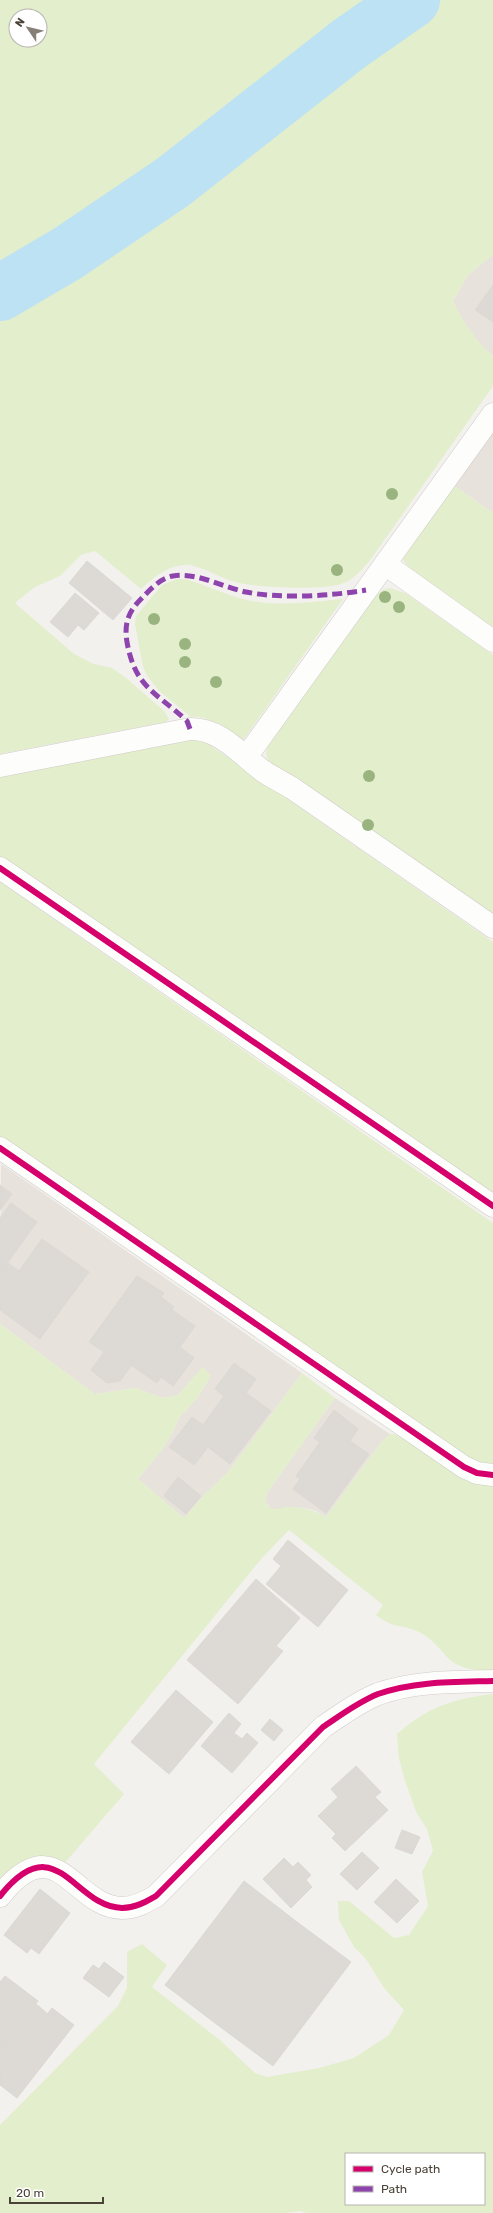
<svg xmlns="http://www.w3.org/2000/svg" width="493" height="2213" viewBox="0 0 493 2213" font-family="Rubik,sans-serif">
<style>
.residential{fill:#e7e2db}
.green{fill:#e3eecc;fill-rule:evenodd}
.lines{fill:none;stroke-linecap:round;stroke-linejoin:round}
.river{stroke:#bce2f4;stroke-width:56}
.building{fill:#dddad6;stroke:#dcd8d3}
.minor-casing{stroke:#cfccc8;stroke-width:23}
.minor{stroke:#fdfdfc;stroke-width:22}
.quiet{stroke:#8e44ad;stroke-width:5;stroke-dasharray:10 5;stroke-linecap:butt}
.cycleway-casing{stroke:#fff;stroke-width:8}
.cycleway{stroke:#d6006c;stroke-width:6}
.tree{fill:#99b47f}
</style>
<rect width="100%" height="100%" fill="#f3f1ee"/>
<path class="residential" d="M493,255v101l-16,-14 -13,-19 -11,-22 15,-26z
M493,430v83l-40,-28z
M1,1164l301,209 -73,98 -24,23 -21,24 -46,-39 24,-29 11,-18 6,-14 19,-21 13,-21 -8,-9 -25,28 -15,3 -28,-10 -40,6 -95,-70z
M335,1398l55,36 -8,7 -56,76 -10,-6 -12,-3 -17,-1 -9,4 -8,-3 -5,-7 2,-8z"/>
<path class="green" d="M0,0h493v255l-25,20 -15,26c11,22 22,39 40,55v30l-122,173c-8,9 -15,19 -27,24 -20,8 -87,5 -109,-1 -15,-4 -31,-15 -46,-17 -20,-1 -35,12 -48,24l-46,-38 -14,4 -21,21 -25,11 -20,16 59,51 20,10 18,4 13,9 39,34 5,8 -3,3 -166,32zM16,16h24v24h-24z
M453,485l40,28v115l-83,-59 -7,-9 1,-8z
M177,579h8c21,6 41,16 62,21 32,7 64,2 96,-1l-99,140c-21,0 -29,-25 -53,-22l-32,-26 -11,-14 -5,-10 -8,-43 1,-8 26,-31z
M390,588l15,5 88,62v259l-213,-144c-9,-6 -16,-10 -13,-22l107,-151 10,-8z
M188,739l19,4 286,199v253l-493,-338v-82z
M0,882l493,341v244l-29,-8 -464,-322z
M0,1324l95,70 40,-6 28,10 15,-3 25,-28 8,9 -13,21 -19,21 -6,14 -11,18 -24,29 46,39 21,-24 24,-23 73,-98 33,25 -68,95 -2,8 5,7c8,3 11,-1 19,-1 14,0 25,3 37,10l56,-76 8,-7h4l99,51v186c-16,0 -35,-2 -46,-14 -9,-10 -16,-19 -28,-25 -17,-8 -26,-3 -43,-17l7,-10 -94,-75 -27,28 -168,206 30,30 -61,71 -27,-7 -17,5 -19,18z
M493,1694v519h-186l-7,-2 -15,2h-285v-88l118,-119 9,-18v-36l15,-8 25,21 -15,22 69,54 34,32 12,4 52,-9 35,-10 35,-23 15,-25 -20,-22 -18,-29 -12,-12 -15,-27 -1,-19h11l45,37 15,-3 19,-29 -6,-34 11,-21 -6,-22 -10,-15 -12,-33 -6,-22 -2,-25c31,-27 55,-35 96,-40zM346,2154h138v50h-138z"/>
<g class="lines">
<path class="river" d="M0,293l68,-40 105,-71 176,-138 63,-44"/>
</g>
<path class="building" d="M493,285v37l-18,-12z
M87,561l45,37 -19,22 -44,-37z
M75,593l24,20 -15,17 -6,-5 -10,12 -18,-15z
M0,1185l12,9 -12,16z
M11,1203l26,19 -37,51v-55z
M42,1239l47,33 -24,32 -46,-33z
M8,1263l57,41 -25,35 -40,-29v-37z
M137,1276l27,17 -3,4 13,10 -54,74 -13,2 -16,-13 13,-18 -15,-10z
M172,1310l23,16 -15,21 14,11 -21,28 -12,-9 -4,6 -26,-18z
M234,1363l22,16 -10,14 25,18 -41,53 -22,-17 -14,18 -25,-18 23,-30 11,8 21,-29 -9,-7z
M334,1410l24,19 -8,12 19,13 -43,59 -33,-24 7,-10 -4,-3 24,-34 -6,-4z
M178,1477l23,19 -15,18 -22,-18z
M288,1540l60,50 -30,37 -52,-43 15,-18 -8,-7z
M256,1579l44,39 -24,28 7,5 -45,53 -51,-44z
M176,1690l37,32 -44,52 -38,-32z
M229,1713l12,11 -7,9 8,6 5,-6 11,10 -26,30 -31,-27z
M270,1719l13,11 -9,11 -13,-11z
M356,1766l25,26 -6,5 13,13 -43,41 -13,-13 4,-4 -18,-18 20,-19 -7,-8z
M402,1830l18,7 -8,17 -17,-6z
M362,1852l17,16 -22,22 -17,-16z
M284,1858l9,9 5,-5 13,13 -5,5 6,7 -21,21 -28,-29z
M396,1879l23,22 -22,22 -23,-21z
M244,1881l53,41 -78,104 -54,-41z
M40,1889l30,24 -31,41 -8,-6 -4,5 -23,-18z
M297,1922l54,40 -78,104 -54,-40z
M104,1962l20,15 -15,20 -26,-19 10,-13 6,4z
M5,1976l33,25 -38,48v-67z
M36,2004l12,10 -48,61v-26z
M52,2008l22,17 -57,73 -17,-13v-10z"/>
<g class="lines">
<g class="minor-casing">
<path id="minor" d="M385,564l108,77
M247,756l246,-342
M0,766l190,-37c30,-1 50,25 73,42 9,6 19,11 29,17l201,139
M0,868l493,338
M0,1148l464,319 13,6 16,2
M0,1896c57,-71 73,11 122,12 13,0 24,-6 34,-12l167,-169c18,-12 35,-25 55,-33 37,-13 77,-12 115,-13"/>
</g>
<use href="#minor" class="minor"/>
<path class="quiet" d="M190,729l-3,-8c-31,-29 -52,-33 -60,-79 -3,-18 1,-30 14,-43 9,-9 19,-21 32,-23 24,-4 49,11 73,16 34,7 86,4 120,-2"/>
<g class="cycleway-casing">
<path id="cycleway" d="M0,868l493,338
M0,1148l464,319 13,6 16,2
M0,1896c57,-71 73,11 122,12 13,0 24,-6 34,-12l167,-169c18,-12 35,-25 55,-33 37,-13 77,-12 115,-13"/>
</g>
<use href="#cycleway" class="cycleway"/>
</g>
<g class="tree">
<circle cx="392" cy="494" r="6"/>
<circle cx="337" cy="570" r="6"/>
<circle cx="385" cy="597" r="6"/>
<circle cx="399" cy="607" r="6"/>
<circle cx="154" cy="619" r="6"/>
<circle cx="185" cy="644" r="6"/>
<circle cx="185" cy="662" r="6"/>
<circle cx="216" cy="682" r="6"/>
<circle cx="369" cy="776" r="6"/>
<circle cx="368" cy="825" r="6"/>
</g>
<rect x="345" y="2153" width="140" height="52" fill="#ffffff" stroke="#b7b3af"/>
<rect x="353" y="2166" width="20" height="6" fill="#d6006c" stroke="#b7b3af"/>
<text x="381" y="2173" font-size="12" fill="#4b4238">Cycle path</text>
<rect x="353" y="2186" width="20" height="6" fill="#8e44ad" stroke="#b7b3af"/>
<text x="381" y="2193" font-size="12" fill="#4b4238">Path</text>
<g transform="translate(28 28) rotate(305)"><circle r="19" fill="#ffffff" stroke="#b7b3af"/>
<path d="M0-3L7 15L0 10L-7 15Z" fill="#867f78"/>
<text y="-6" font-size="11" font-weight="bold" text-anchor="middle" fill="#4b4238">N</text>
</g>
<path d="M10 2197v6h93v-6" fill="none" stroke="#4b4238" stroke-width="2"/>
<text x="16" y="2197" font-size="12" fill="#4b4238" stroke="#ffffff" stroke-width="3" paint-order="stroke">20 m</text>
</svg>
